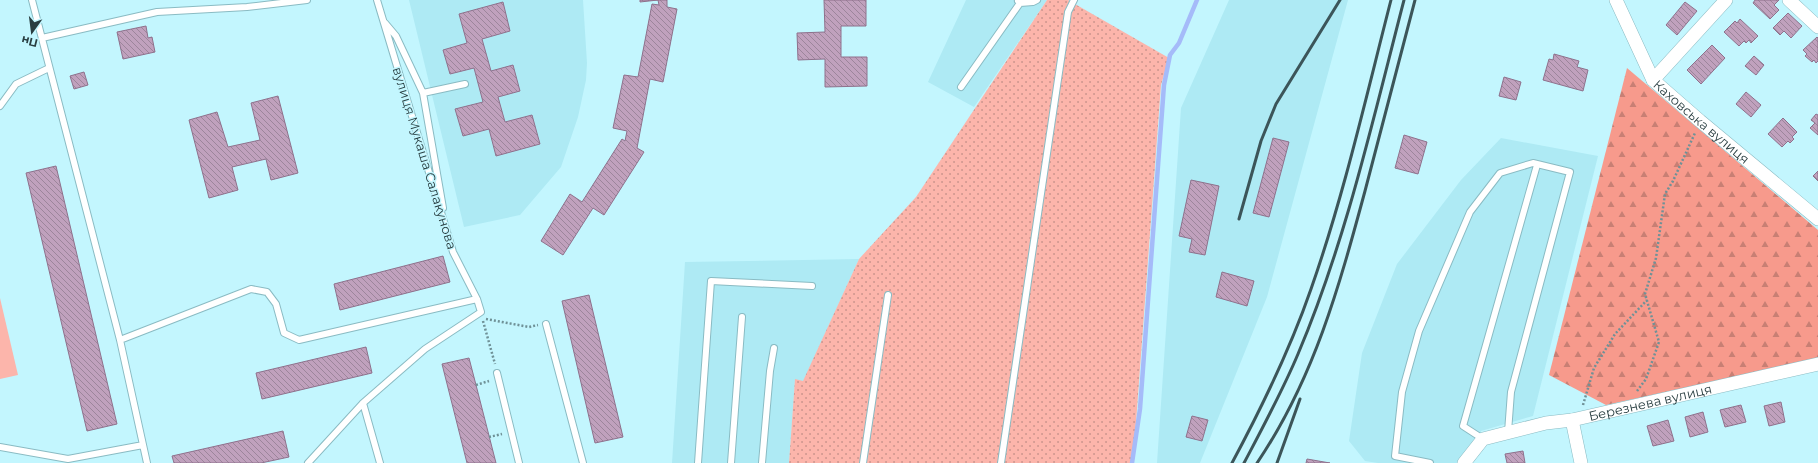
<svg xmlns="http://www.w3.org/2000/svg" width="1818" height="463" viewBox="0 0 1818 463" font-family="Montserrat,sans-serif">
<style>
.built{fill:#aeeaf4}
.grass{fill:#fcb5ab}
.forest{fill:url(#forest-firs)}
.garden{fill:url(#garden-dots)}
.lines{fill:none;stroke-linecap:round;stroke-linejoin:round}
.stream{stroke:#a5bbf9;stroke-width:4.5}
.building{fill:url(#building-back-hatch);stroke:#8e718c}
.service-casing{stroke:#8abbc3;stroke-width:8}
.minor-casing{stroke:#8abbc3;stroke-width:14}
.path{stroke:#6f9197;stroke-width:2.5;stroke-dasharray:2 2;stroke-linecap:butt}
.service{stroke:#fff;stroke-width:6}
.minor{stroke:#fff;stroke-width:13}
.rail{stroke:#3c5559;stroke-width:3}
.labels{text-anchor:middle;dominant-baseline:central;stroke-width:3;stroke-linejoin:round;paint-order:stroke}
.street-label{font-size:13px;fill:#293e41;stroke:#c3f6fe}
</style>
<defs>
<pattern id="forest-firs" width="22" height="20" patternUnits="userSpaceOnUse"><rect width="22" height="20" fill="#f79a8c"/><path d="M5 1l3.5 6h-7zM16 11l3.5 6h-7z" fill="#c87f74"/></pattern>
<pattern id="garden-dots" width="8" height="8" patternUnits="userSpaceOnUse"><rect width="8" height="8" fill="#fcb5ab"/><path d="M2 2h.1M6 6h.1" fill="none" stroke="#cc958d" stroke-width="1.8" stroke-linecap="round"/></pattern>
<pattern id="building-back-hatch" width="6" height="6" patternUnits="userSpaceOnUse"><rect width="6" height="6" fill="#c0a1bd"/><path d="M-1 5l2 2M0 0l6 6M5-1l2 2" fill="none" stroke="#9c859b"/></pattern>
</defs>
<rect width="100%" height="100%" fill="#c3f6fe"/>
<path class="built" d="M409,0h174l4,63 -1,17 -8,37 -17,50 -41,48 -56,12z
M966,0h81l-73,107 -46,-25z
M1229,0h119l-81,297 -67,166h-43l24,-355z
M1501,138l97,18 -65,260 -52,15 -12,32h-91l-13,-2 -16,-20 13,-88 35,-89 64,-84z
M859,259l-56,123 -8,-2 -6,83h-117l13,-201z"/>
<path class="grass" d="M0,298l18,77 -18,4z"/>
<path class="forest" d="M1627,68l191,162v129l-212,46 -57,-30z"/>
<path class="garden" d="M1047,0h21l101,58 -8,27 -28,378h-344l6,-84 8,2 56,-122 57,-62z"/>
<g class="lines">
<path class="stream" d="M1132,463l8,-54 24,-324 6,-30 9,-12 18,-43"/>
</g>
<path class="building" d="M640,0h27v7l10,2 -14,73 -13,-3 -13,69 7,4 -40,63 -11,-7 -30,47 -22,-14 29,-47 12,8 40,-63 3,2 2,-10 -14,-3 11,-53 14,2 14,-73 7,1 -1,-5 -18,2z
M824,0h42v26h-25v31h26v29l-42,1v-28l-27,1 -1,-27 28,-1z
M1755,0h24l-5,5 5,5 -9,9 -17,-16z
M503,2l7,29 -28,8 9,32 22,-6 7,26 -22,6 7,25 27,-7 8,29 -44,12 -7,-27 -26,7 -8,-27 28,-7 -9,-34 -24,6 -7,-24 24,-7 -8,-29z
M1685,2l12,9 -20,24 -11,-10z
M1788,13l14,13 -11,12 -7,-7 -4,4 -7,-7z
M1740,19l18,17 -7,7 -2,-3 -3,3 -2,-2 -5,5 -15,-14 11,-11 2,2z
M146,26l2,12 4,-1 3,15 -32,7 -6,-27z
M1817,37l1,1v23l-2,2 -2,-3 -2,2 -7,-6 2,-2 -4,-4z
M1712,45l13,13 -24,26 -14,-14z
M1554,54l25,7 -2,6 11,3 -5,21 -40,-11 6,-21 4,1z
M1754,56l10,9 -8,10 -11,-9z
M84,72l4,13 -14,4 -4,-13z
M1504,77l17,5 -5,18 -17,-4z
M1746,92l15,13 -10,12 -15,-13z
M278,96l20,77 -27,7 -5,-21 -34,8 6,23 -29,8 -20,-78 28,-8 11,35 32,-7 -9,-37z
M1816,114l2,1v20l-8,-7 5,-5 -4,-3z
M1783,118l14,14 -5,5 2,2 -4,4 -2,-2 -6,6 -14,-13z
M1404,135l23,7 -9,32 -23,-6z
M1273,138l16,4 -20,75 -16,-4z
M56,166l61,258 -30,7 -61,-258z
M1818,171v10l-5,-5z
M1191,180l28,6 -14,69 -16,-3 3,-13 -13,-3z
M443,256l7,26 -110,28 -6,-26z
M1222,272l32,9 -7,25 -31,-9z
M589,295l34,142 -28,6 -33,-142z
M366,347l6,26 -110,26 -6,-26z
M469,358l7,27 20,78h-29l-25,-99z
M1781,402l4,20 -16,4 -5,-20z
M1741,405l5,17 -21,5 -5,-17z
M1703,412l5,20 -18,5 -5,-20z
M1192,416l16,4 -6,21 -16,-4z
M1668,420l6,21 -21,5 -6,-20z
M283,431l6,26 -28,6h-87l-2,-7z
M1523,451l2,12h-18l-2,-9z
M1307,459l23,4h-24z"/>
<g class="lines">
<g class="service-casing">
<path id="service" d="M32,0l88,340 27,123
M1018,1l2,2 13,-1 4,-2
M385,23l11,13 27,57 20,115
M42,38l115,-26 90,-5 60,-7
M961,87l59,-84
M423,93l42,-9
M0,106l16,-22 33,-16
M546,324l37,139
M120,340l131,-51 16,3 9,12 8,29 15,7 178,-41
M497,373l22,90
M363,403l17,60
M1483,439l-20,-13 74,-261
M0,447l68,12 75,-14
M308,463l55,-60 62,-54 56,-37 -4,-13 -24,-47 -76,-252
M698,463l13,-182 101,5
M731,463l11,-146
M762,463l8,-92 4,-23
M863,463l25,-168
M1001,463l67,-451 6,-12
M1430,463l-35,-7 7,-64 17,-61 51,-119 30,-39 33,-10 37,9 -59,220 -3,40"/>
</g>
<g class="minor-casing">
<g id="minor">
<path id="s1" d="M1616,0l37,80 47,41 118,98"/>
<path d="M1789,0l29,27"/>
<path d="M1653,80l73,-80"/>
<path d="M1572,420l9,43"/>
<path id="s2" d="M1464,463l19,-24 63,-16 26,-3 246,-56"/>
</g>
</g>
<path class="path" d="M486,319l43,8 9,-2
M483,321l12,43
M476,385l13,-4
M1637,391l9,-12 13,-37 -14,-48 11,-36 9,-64 8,-13 22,-48
M1583,405l11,-37 21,-34 32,-34
M489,437l13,-3"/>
<use href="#service" class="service"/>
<use href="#minor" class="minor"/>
<path class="rail" d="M1239,219l22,-78 15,-37 64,-104
M1232,463c30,-56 58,-113 79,-174 33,-94 55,-192 80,-289
M1244,463c19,-36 38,-71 54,-109 48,-113 75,-235 106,-354
M1257,463c57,-84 82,-176 108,-272 17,-64 33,-127 50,-191
M1277,463l23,-64"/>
</g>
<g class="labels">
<g class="street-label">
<text stroke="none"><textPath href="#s1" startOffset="152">Каховська вулиця</textPath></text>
<text transform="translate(425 158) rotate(73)">вулиця Мукаша Салакунова</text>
<text stroke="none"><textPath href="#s2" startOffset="202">Березнева вулиця</textPath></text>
</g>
</g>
<g transform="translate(32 32) rotate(194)" stroke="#c3f6fe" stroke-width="3" paint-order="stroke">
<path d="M0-3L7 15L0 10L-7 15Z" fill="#293e41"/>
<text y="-6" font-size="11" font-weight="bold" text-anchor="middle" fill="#293e41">Пн</text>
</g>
</svg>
